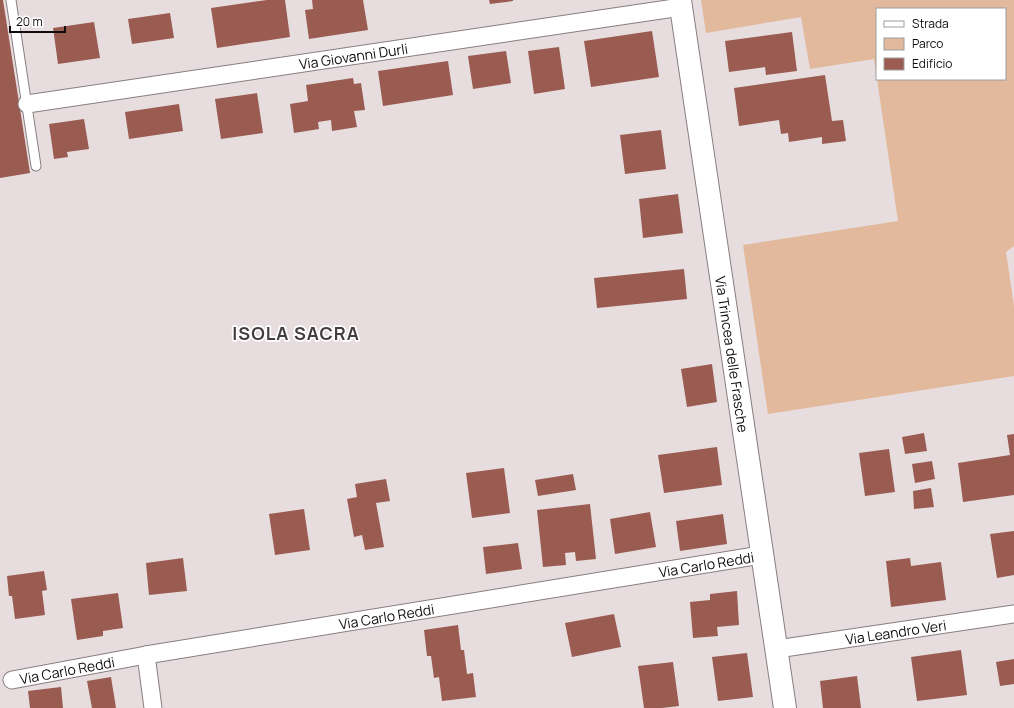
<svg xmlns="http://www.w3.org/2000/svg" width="1014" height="708" viewBox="0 0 1014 708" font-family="Manrope,sans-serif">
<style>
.green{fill:#e2b99c;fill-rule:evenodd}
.building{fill:#9a5b51}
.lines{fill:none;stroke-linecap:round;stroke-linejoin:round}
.lane-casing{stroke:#887e80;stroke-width:11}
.street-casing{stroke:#887e80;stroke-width:19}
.secondary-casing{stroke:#887e80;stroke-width:24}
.lane{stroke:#fff;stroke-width:9}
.street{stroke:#fff;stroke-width:17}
.secondary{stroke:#fff;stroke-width:22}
.labels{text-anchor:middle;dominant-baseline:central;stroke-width:3.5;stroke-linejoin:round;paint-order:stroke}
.street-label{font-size:14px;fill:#100c0d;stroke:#fff}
.district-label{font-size:18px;font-weight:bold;letter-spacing:1px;fill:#443c3e;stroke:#fff}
</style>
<rect width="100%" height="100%" fill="#e7dddf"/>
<path class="green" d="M701,0h313v246l-8,6 8,54v70l-246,38 -25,-169 155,-24 -24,-162 -64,10 -9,-52 -95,16zM877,9h128v70h-128z"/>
<path class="building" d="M0,0h3l27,173 -30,5z
M267,0h18l5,37 -73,11 -6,-40z
M312,0h51l5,30 -59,9 -4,-29 8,-1z
M489,0h24v1l-23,3z
M170,13l4,25 -42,6 -4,-25z
M94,22l6,36 -42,6 -5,-36z
M652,31l7,46 -68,10 -7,-46z
M792,32l5,39 -31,4 -1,-8 -36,5 -4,-31z
M559,47l6,42 -31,5 -6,-43z
M506,51l5,32 -38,6 -5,-33z
M448,61l5,34 -70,11 -5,-35z
M825,75l7,46 11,-1 3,21 -24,3v-7l-33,5 -1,-9 -7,1 -2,-14 -40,6 -5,-38z
M353,78l1,6 7,-1 4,27 -11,1 3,16 -25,4 -1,-11 -13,2 1,7 -25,4 -4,-29 18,-3 -2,-16z
M257,93l6,40 -42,6 -6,-40z
M179,104l4,27 -54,8 -4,-27z
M84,119l5,30 -22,3 1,5 -14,2 -5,-35z
M661,130l5,39 -41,5 -5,-39z
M678,194l5,39 -40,5 -4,-39z
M684,269l3,30 -90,9 -3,-30z
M712,364l5,38 -30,5 -6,-38z
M924,433l3,18 -22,3 -3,-17z
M1014,434v61l-51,7 -5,-39 52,-8 -3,-20z
M717,447l5,38 -58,8 -6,-38z
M889,449l6,43 -30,4 -6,-43z
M932,461l3,18 -20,4 -3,-19z
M504,468l6,45 -38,5 -6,-45z
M573,474l3,16 -38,6 -3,-16z
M386,479l4,22 -14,2 8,44 -19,3 -3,-15 -8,2 -7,-38 10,-2 -2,-13z
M931,488l3,19 -20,2 -1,-18z
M590,504l6,55 -20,2 -1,-9 -10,1 1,12 -23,2 -6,-57z
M304,509l6,41 -35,5 -6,-41z
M650,512l6,35 -41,7 -5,-35z
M723,514l4,30 -47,7 -4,-30z
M1014,531v44l-17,3 -7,-44z
M518,543l4,26 -36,5 -3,-27z
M183,558l4,33 -38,4 -3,-32z
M910,558l1,8 30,-4 5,38 -55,7 -5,-46z
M44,571l3,19 -5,1 3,24 -30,4 -3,-23h-3l-2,-20z
M737,591l2,34 -22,2 1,9 -25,2 -3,-36 20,-2v-6z
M118,593l5,35 -20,3v5l-26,4 -6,-41z
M614,614l7,33 -49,10 -7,-34z
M458,625l3,25h3l3,24 6,-1 3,24 -34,4 -3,-24 -5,1 -3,-22h-4l-3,-26z
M961,650l6,45 -50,6 -6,-44z
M747,653l6,44 -35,4 -6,-44z
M1014,659v25l-14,2 -4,-24z
M673,662l6,44 -17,2h-18l-6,-42z
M857,676l4,32h-38l-3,-27z
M111,677l5,31h-24l-5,-27z
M61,687l2,21h-33l-2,-17z"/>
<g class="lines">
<g class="lane-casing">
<path id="lane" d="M11,0l25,166"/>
</g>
<g class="street-casing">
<g id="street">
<path id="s1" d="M27,104l654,-97"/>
<path id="s2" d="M777,649l237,-35"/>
<path d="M146,655l7,53"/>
<path id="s3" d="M12,680l134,-25 615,-100"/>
</g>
</g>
<g class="secondary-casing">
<g id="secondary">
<path id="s4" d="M680,0l105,708"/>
</g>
</g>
<use href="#lane" class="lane"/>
<use href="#street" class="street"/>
<use href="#secondary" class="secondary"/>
</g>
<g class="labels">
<g class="street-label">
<text stroke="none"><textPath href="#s1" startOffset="330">Via Giovanni Durli</textPath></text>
<text stroke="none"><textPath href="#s4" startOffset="358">Via Trincea delle Frasche</textPath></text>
<text stroke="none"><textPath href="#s3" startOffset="704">Via Carlo Reddi</textPath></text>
<text stroke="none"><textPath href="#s3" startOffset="380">Via Carlo Reddi</textPath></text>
<text stroke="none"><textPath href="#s2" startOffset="120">Via Leandro Veri</textPath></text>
<text stroke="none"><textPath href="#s3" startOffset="56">Via Carlo Reddi</textPath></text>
</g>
<g class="district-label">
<text x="296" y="333">ISOLA SACRA</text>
</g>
</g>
<rect x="876" y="8" width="130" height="72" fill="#ffffff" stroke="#9f9e9e"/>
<rect x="884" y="21" width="20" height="6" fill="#ffffff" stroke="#9f9e9e"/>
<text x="912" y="28" font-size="12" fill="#100c0d">Strada</text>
<rect x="884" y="38" width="20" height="12" fill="#e2b99c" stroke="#9f9e9e"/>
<text x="912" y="48" font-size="12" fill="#100c0d">Parco</text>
<rect x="884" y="58" width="20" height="12" fill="#9a5b51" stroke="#9f9e9e"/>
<text x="912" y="68" font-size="12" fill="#100c0d">Edificio</text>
<path d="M10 26v6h55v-6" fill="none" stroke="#100c0d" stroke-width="2"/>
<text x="16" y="26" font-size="12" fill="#100c0d" stroke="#ffffff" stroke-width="3" paint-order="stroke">20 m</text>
</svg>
